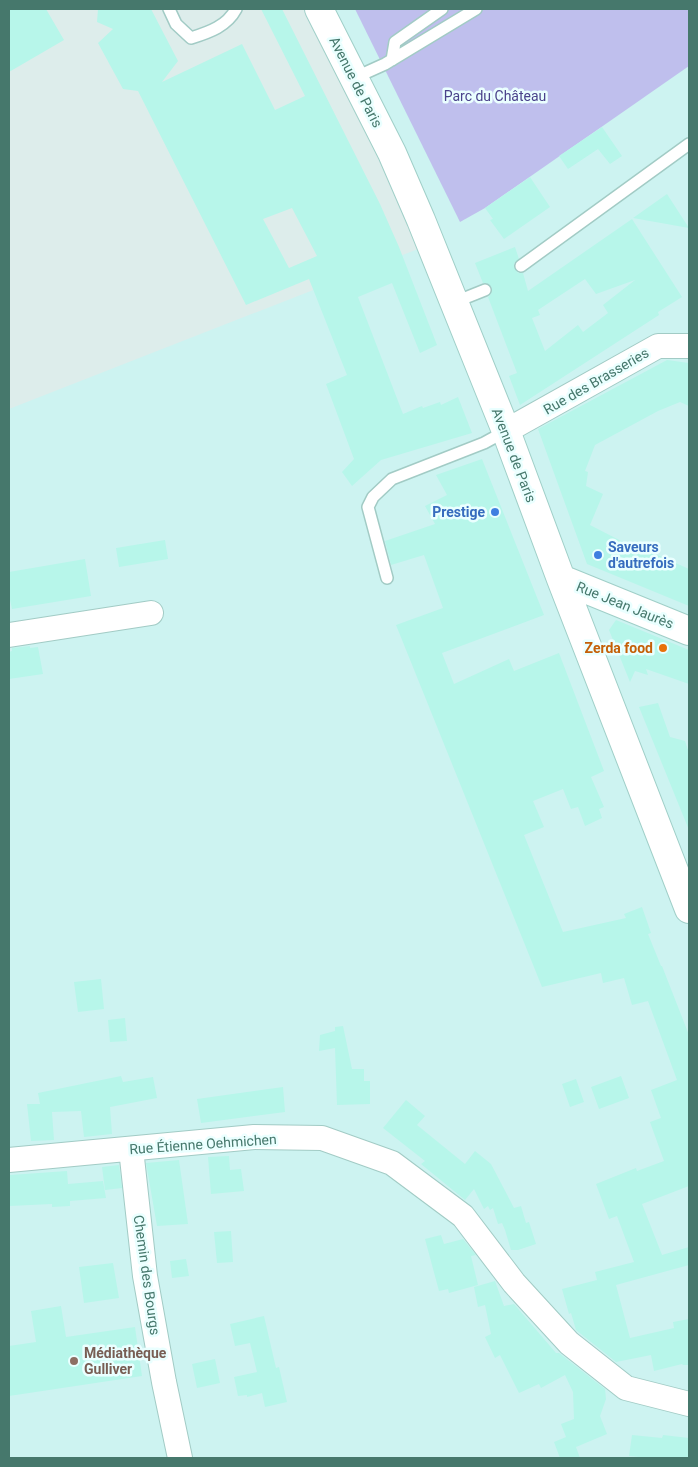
<svg xmlns="http://www.w3.org/2000/svg" width="698" height="1467" viewBox="0 0 698 1467" font-family="Roboto,sans-serif">
<style>
.residential{fill:#cdf3f1}
.industrial{fill:#ddedeb}
.green{fill:#bfbfed}
.building{fill:#b7f6ea;fill-rule:evenodd}
.lines{fill:none;stroke-linecap:round;stroke-linejoin:round}
.service-casing{stroke:#a2cbc5;stroke-width:14}
.minor-casing{stroke:#a2cbc5;stroke-width:26}
.secondary-casing{stroke:#a0cfc8;stroke-width:30}
.service{stroke:#fff;stroke-width:11}
.minor{stroke:#fff;stroke-width:24}
.secondary{stroke:#fff;stroke-width:28}
.shop-dot{fill:#3f7fe0;stroke:#eaffff;stroke-width:2}
.food-dot{fill:#e8710a;stroke:#eaffff;stroke-width:2}
.education-dot{fill:#8d6e63;stroke:#eaffff;stroke-width:2}
.labels{text-anchor:middle;dominant-baseline:central;stroke-width:5;stroke-linejoin:round;paint-order:stroke}
.street-label{font-size:14px;fill:#46786c;stroke:#eaffff}
.park-label{font-size:14px;fill:#4a428b;stroke:#eaffff}
.shop-label{font-size:14px;font-weight:bold;fill:#366cbe;stroke:#eaffff;text-anchor:end}
.food-label{font-size:14px;font-weight:bold;fill:#c56008;stroke:#eaffff;text-anchor:end}
.education-label{font-size:14px;font-weight:bold;fill:#785e54;stroke:#eaffff;text-anchor:start}
</style>
<rect width="100%" height="100%" fill="#e2fefe"/>
<path class="residential" d="M9,9h680v1449h-680z"/>
<path class="industrial" d="M9,9h301l131,231 -432,169z"/>
<path class="green" d="M355,9h334v57l-204,142 -25,14z"/>
<path class="building" d="M9,9h37l18,31 -55,32z
M98,9h53l27,52 -16,21 80,-38 33,66 30,-14 -44,-87h21l98,195 19,43 38,98 -17,8 -28,-70 -34,14 45,117 19,-8 1,2 17,-6 1,3 17,-8 14,36 -91,27 -29,26 -10,-14 12,-13 -28,-75 21,-9 -38,-96 -63,26 -108,-214 -15,-2 -25,-46 15,-14 -16,-7zM292,208l25,48 -28,12 -26,-49z
M602,127l20,29 -12,8 -12,-15 -30,20 -9,-13z
M530,177l20,30 -46,32 -14,-19 3,-1 -8,-11z
M667,194l22,34 -56,-10z
M632,219l50,78 -24,15 1,3 -139,90 -11,-29 8,-3 -29,-76 3,-3 1,-6 -3,-4 -6,-1 -8,-20 40,-16 4,12 -5,4v4l4,6h5l5,18zM585,279l11,15 39,-14 -32,25 5,8 -25,19 -5,-7 -33,26 -13,-33 8,-3 -2,-5z
M667,360l22,3v43l-9,-4 -22,9 -63,34 -10,26 3,1 -2,14 17,8 -13,31 37,19 14,6 1,-2 47,21v37l-102,-42 -49,-135z
M482,459l62,156 -102,38 12,31 55,-25 5,12 45,-18 45,118 -13,6 13,30 -5,2 3,9 -17,8 -7,-19 -7,2 -8,-20 -30,12 11,26 -20,8 39,97 63,-14 -2,-4 18,-7 9,26 -3,1 13,32h1l27,69v151l-47,18 20,51 27,-8v18l-73,20 14,53 44,-10 -1,-6 16,-3v46h-6l-1,-1 -28,7 -3,-16 -35,7 -40,-32 -5,-17 -2,1 -7,-25 35,-9 -2,-8 39,-10 -17,-46 -8,3 -13,-35 40,-16 1,3 27,-10 -14,-39 11,-4 -10,-28 26,-10 -29,-79 -16,4 -8,-27 -21,5 -2,-10 -59,14 -146,-362 47,-17 -19,-53 -33,10 -6,-24 50,-17 -10,-18 22,-11 -11,-20z
M165,540l3,19 -49,8 -3,-19z
M85,559l6,37 -79,13 -2,-9h-1v-28z
M616,620l73,30v34l-43,-15 2,6 -13,-4 -5,11 -21,-52z
M30,646v2l8,-1 5,27 -34,5v-27l3,-1v-3z
M658,703l12,34 15,4 4,12v77l-50,-123z
M101,979l3,30 -26,3 -4,-30z
M125,1018l2,23 -17,1 -2,-22z
M343,1026l9,43h12v12h6v23l-33,1 -2,-57 -16,3 1,-16 15,-4v-4z
M121,1076l2,6 30,-5 4,21 -47,9 2,27 -28,3 -3,-26 -29,1 2,28 -23,1 -4,-37h13l-2,-11z
M621,1076l8,22 -30,11 -8,-22z
M576,1079l8,23 -14,5 -8,-23z
M283,1087l2,25 -84,11 -4,-24z
M406,1100l19,16 -8,9 48,39 10,-13 16,13 23,44 7,-2 5,17 3,-1 7,22 -18,6h-7l-6,-20 -3,-7 -4,1 -5,-16 -3,2 -2,-4 -4,3 -10,-20 -9,11 -44,-36 4,-3 -42,-33z
M229,1156l1,14 11,-1 3,22 -33,3 -3,-37z
M179,1160l9,64 -31,2 -11,-63z
M119,1165l3,23 -17,2 -3,-23z
M67,1171l1,13 35,-3 3,17 -36,3v5l-18,1v-3l-43,2 1,-31z
M231,1231l2,31 -16,1 -3,-31z
M441,1235l3,9 19,-5 13,16 -5,1 7,29 -29,8 -1,-4 -9,2 -14,-52z
M186,1259l3,17 -17,2 -2,-17z
M113,1263l6,35 -35,5 -5,-36z
M495,1281l9,25 10,-2 42,49h3l46,36 1,10 -6,17 7,18 -31,13 4,11h-20l-6,-16 12,-5 -5,-13 13,-5 -1,-27 -8,-17 -24,13 -2,-4 -20,9 -19,-38 -5,3 -10,-21 6,-3 -6,-29 -7,2 -4,-20z
M61,1306l5,31 69,-10 7,49 -133,20v-50l27,-4 -5,-31z
M264,1316l12,52 3,-1 8,35 -22,5 -3,-14 -15,4v-2l-9,1 -4,-19 23,-5 -7,-29 -15,3 -5,-22z
M215,1359l5,24 -23,5 -5,-24z
M632,1435l30,3 1,-3 26,3v20h-41l-19,-2z"/>
<g class="lines">
<g class="service-casing">
<path id="service" d="M169,9l7,15 15,14c19,-6 36,-12 45,-29
M392,60l3,-18 47,-33
M354,78l31,-14 91,-55
M521,266l168,-122
M455,302l30,-12
M387,578l-19,-71 5,-10 19,-18 92,-36 22,-12"/>
</g>
<g class="minor-casing">
<path id="minor" d="M506,431l152,-85h31
M9,635l142,-22
M131,1149l14,127 19,106 16,76
M9,1160l245,-23 68,1 70,25 71,53 51,67 55,60 57,45 63,16"/>
</g>
<g class="secondary-casing">
<path id="secondary" d="M319,9l73,144 29,67 85,211 55,148 128,330
M561,579l128,52"/>
</g>
<use href="#service" class="service"/>
<use href="#minor" class="minor"/>
<use href="#secondary" class="secondary"/>
</g>
<g class="shop-dot">
<circle cx="495" cy="512" r="5"/>
<circle cx="598" cy="555" r="5"/>
</g>
<circle class="food-dot" cx="663" cy="648" r="5"/>
<circle class="education-dot" cx="74" cy="1361" r="5"/>
<g class="labels">
<g class="street-label">
<text transform="translate(356 82) rotate(63)">Avenue de Paris</text>
<text transform="translate(596 381) rotate(-30)">Rue des Brasseries</text>
<text transform="translate(514 455) rotate(69)">Avenue de Paris</text>
<text transform="translate(625 605) rotate(22)">Rue Jean Jaurès</text>
<text transform="translate(203 1144) rotate(-4)">Rue Étienne Oehmichen</text>
<text transform="translate(147 1275) rotate(82)">Chemin des Bourgs</text>
</g>
<g class="park-label">
<text x="495" y="96">Parc du Château</text>
</g>
<g class="shop-label">
<text x="485" y="512">Prestige</text>
<text x="608" y="547" text-anchor="start">Saveurs<tspan x="608" dy="16">d'autrefois</tspan></text>
</g>
<g class="food-label">
<text x="653" y="648">Zerda food</text>
</g>
<g class="education-label">
<text x="84" y="1353">Médiathèque<tspan x="84" dy="16">Gulliver</tspan></text>
</g>
</g>
<rect width="698" height="1467" fill="none" stroke="#46786c" stroke-width="20"/>
</svg>
